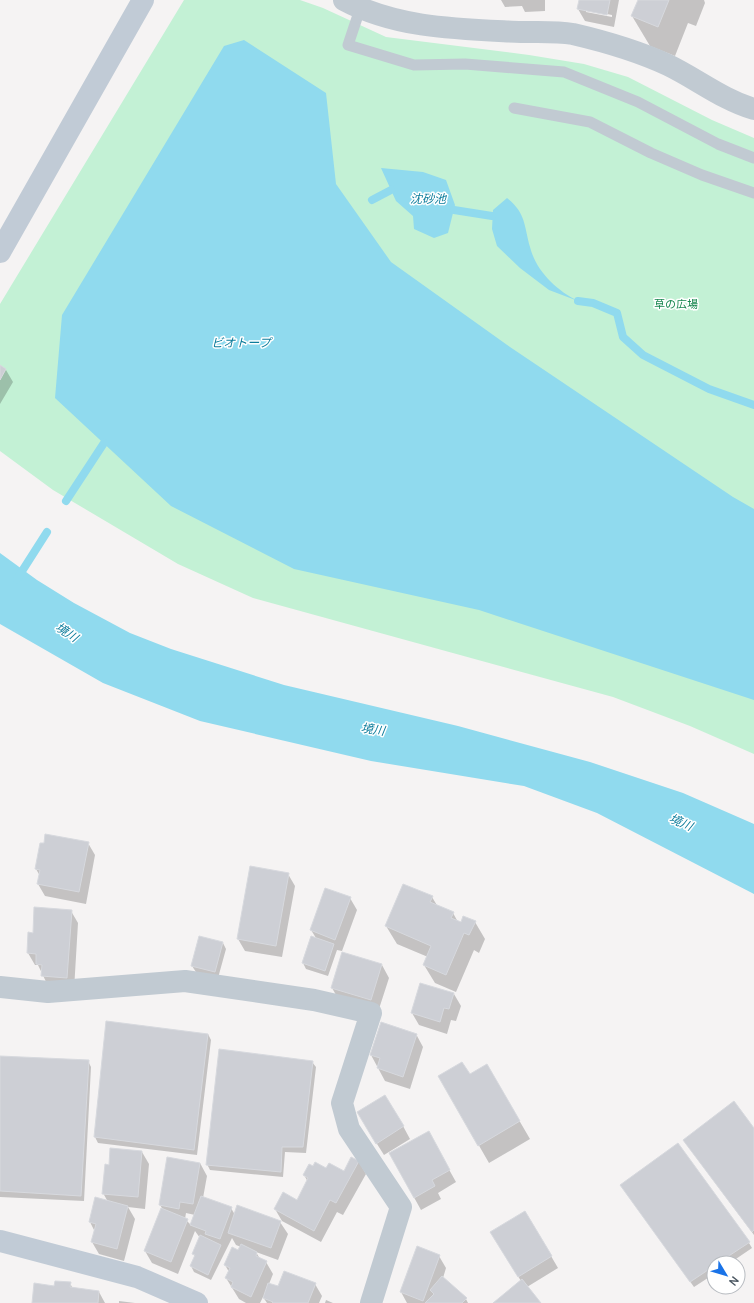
<svg xmlns="http://www.w3.org/2000/svg" width="754" height="1303" viewBox="0 0 754 1303" font-family="Manrope,'Noto Sans JP',sans-serif">
<style>
.green{fill:#c3f1d5}
.water{fill:#90daee}
.shadow{fill:#0003;fill-rule:evenodd}
.lines{fill:none;stroke-linecap:round;stroke-linejoin:round}
.stream{stroke:#90daee;stroke-width:8}
.building{fill:#cdcfd5;stroke:#d7d9de}
.lane{stroke:#c1cad2;stroke-width:11}
.street{stroke:#c1cad2;stroke-width:22}
.secondary{stroke:#c1cbd6;stroke-width:22}
.labels{text-anchor:middle;dominant-baseline:central;stroke-width:3;stroke-linejoin:round;paint-order:stroke}
.park-label{font-size:11px;fill:#17864f;stroke:#fff}
.water-label{font-size:12px;font-style:italic;fill:#0c7c9b;stroke:#fff}
</style>
<rect width="100%" height="100%" fill="#f5f3f3"/>
<path class="green" d="M184,0h116l23,8 63,29 143,18 55,9 44,13 84,43 42,18v616l-64,-28 -77,-29 -360,-99 -75,-34 -125,-74 -53,-39v-147z"/>
<path class="water" d="M244,40l82,53 10,91 55,78 119,85 223,150 21,12v191l-275,-90 -185,-41 -123,-63 -116,-108 7,-83 162,-269z
M381,168l42,4 23,8 9,25 -7,28 -14,5 -20,-9 -1,-13 -17,-15z
M507,198c19,15 17,28 23,49 6,24 26,43 48,54l-29,-11 -29,-22 -23,-22 -5,-17 1,-19z
M0,553l37,27 37,23 56,30 41,16 113,36 174,41 132,36 93,31 71,31v70l-157,-81 -73,-27 -153,-25 -171,-40 -97,-38 -103,-59z"/>
<path class="shadow" d="M501,0h44v11l-20,1 -3,-6 -17,1z
M580,0h39l-5,27 -29,-6 -7,-12zM586,10l26,5v2l-26,-5z
M639,0h65l1,3 -9,23 -8,-3 -13,33 -25,-10 -18,-30z
M0,366l6,4 7,12 -13,22z
M88,843l7,12 -9,49 -41,-8 -7,-12 2,-8 -4,-7z
M288,874l7,12 -13,71 -37,-6 -7,-12z
M432,897l6,10 15,6 5,9h17l10,17 -6,14 -5,-3 -18,42 -21,-9 -11,-18 4,-8 -31,-13 -11,-18z
M350,898l7,12 -15,41 -5,-1 -9,26 -22,-7 -3,-6 13,-25 -5,-8z
M71,911l7,12 -4,67 -25,-2 -11,-23h-3l-7,-12 6,-19z
M200,937l23,6 3,6 -8,29 -22,-6 -4,-6z
M342,953l40,12 7,13 -11,34 -39,-12 -7,-12z
M454,994l7,12 -5,15 -5,-1 -4,14 -28,-9 -7,-12z
M208,1034l3,6 -14,115 -99,-12 -3,-6z
M416,1034l7,13 -13,42 -25,-8 -14,-26z
M0,1057l88,4 3,6 -7,134 -84,-4z
M312,1062l4,5 -10,86 -21,-1 -2,25 -73,-7 -3,-6z
M487,1065l43,74 -41,24 -50,-87h30z
M365,1125l38,1 7,13 -26,16z
M754,1130v105l-70,-94z
M428,1132l28,50 -18,11 3,6 -20,11 -31,-56z
M142,1152l7,12 -4,45 -17,-2 7,12 -11,42 -25,-7 -7,-12 3,-10 -5,-10 18,-20 -5,-9 7,-27z
M359,1162l7,12 -23,41 -6,-3 -16,30 -39,-21 -7,-12 22,-8 11,-19 -4,-7 23,-5 17,2z
M200,1163l7,13 -4,22 28,10 4,7 45,7 8,12 -10,26 -22,-8 4,7 6,3 7,12 -4,10 10,4 36,-4 7,12 -3,7h-52l-4,-6 -3,6h-14l-7,-4 -13,-21 3,-6 -4,-7 16,-18 -5,-2 -4,-7 -21,42 -17,-8 -3,-6 4,-9 -2,-3 7,-16 -5,-7 -17,43 -26,-11 -7,-12 17,-43 -2,-3zM186,1213l9,2 -4,10 -6,-6z
M625,1191l124,52 3,5 -22,15h-16v11l-20,13z
M498,1244l53,12 7,12 -31,19 13,16h-46l27,-22z
M439,1256l7,12 -3,10 23,21 2,4h-61l-6,-11z
M70,1283l3,6 26,3 6,11h-72l22,-16z
M326,1300l7,3h-8z
M119,1301l16,2h-16z"/>
<g class="lines">
<path class="stream" d="M372,200l19,-10
M454,210l38,6
M578,301l15,2 24,10 6,24 20,18 66,34 45,16
M66,501l38,-58
M17,579l30,-47"/>
</g>
<path class="building" d="M579,0h31l-3,15 -30,-6z
M638,0h31l-11,27 -27,-11z
M0,365l6,4 -6,11z
M45,834l44,8 -10,50 -42,-8 3,-14 -5,-1 5,-26h4z
M250,866l39,7 -13,73 -39,-7z
M403,884l30,12 -3,6 24,10 -3,6 10,4 2,-6 13,5 -7,14 -5,-2 -18,42 -23,-10 8,-19 -46,-20z
M325,888l26,9 -16,43 -25,-10z
M34,907l38,3 -5,68 -26,-2 1,-11 -6,-1v-10l-9,-1 1,-21 5,1z
M199,936l24,6 -8,30 -24,-6z
M311,936l23,8 -9,27 -23,-8z
M342,952l40,12 -11,36 -40,-12z
M420,983l34,10 -5,16 -5,-1 -4,14 -29,-9z
M106,1021l102,13 -14,116 -100,-13z
M381,1022l36,12 -14,43 -26,-9 3,-10 -10,-3z
M219,1049l94,12 -10,86h-21l-1,25 -75,-7z
M0,1056l89,4 -8,136 -81,-5z
M462,1062l8,12 17,-10 33,57 -42,25 -40,-70z
M385,1095l19,31 -28,18 -19,-32z
M734,1101l20,27v102l-2,2 -69,-92z
M429,1131l21,39 -18,10 3,6 -21,12 -25,-45z
M678,1143l72,99 -32,21h-4v3l-24,16 -70,-97z
M110,1148l32,3 -4,46 -36,-3 3,-30 4,1z
M167,1157l33,6 -7,41 -13,-2 -1,7 -20,-4z
M351,1157l8,4 -23,42 -6,-3 -16,31 -40,-22 9,-17 14,8 11,-22 -5,-3 6,-11 4,2 2,-4 11,6 3,-5 15,8z
M201,1196l31,11 -12,32 -15,-5 1,-3 -16,-6z
M95,1197l33,9 -11,43 -26,-7 5,-18 -7,-2z
M237,1205l44,16 -10,27 -43,-15z
M161,1208l27,11 -17,43 -27,-11z
M525,1211l27,45 -34,21 -28,-45z
M200,1235l21,10 -13,30 -18,-9 5,-11 -3,-1z
M241,1244l16,8 -1,4 11,5 -16,36 -20,-10 2,-5 -8,-4 5,-10 -6,-3 8,-18 6,3z
M417,1246l23,9 -17,46 -23,-9z
M284,1271l32,12 -8,20h-36l1,-1 -10,-4 5,-15 10,3z
M442,1276l25,22 -5,5h-37l9,-9 -4,-4z
M522,1279l19,24h-48z
M55,1281l16,1 -1,5 29,4 -1,12h-66l2,-20 20,3z"/>
<g class="lines">
<path class="lane" d="M360,9l-12,36 66,20 51,-1 99,8 74,30 80,42 36,14
M514,108l76,14 61,31 51,22 52,18"/>
<path class="street" d="M344,0c54,29 117,29 177,32 17,0 35,-1 52,2 30,7 67,18 95,31 29,14 55,35 86,44
M0,987l48,5 137,-11 129,19 57,13 -29,90 7,26 52,78 -30,96"/>
<path class="secondary" d="M0,252l143,-252
M0,1241l137,36 60,26"/>
</g>
<g class="labels">
<g class="park-label">
<text x="676" y="303">草の広場</text>
</g>
<g class="water-label">
<text x="428" y="198">沈砂池</text>
<text x="241" y="342">ビオトープ</text>
<text transform="translate(67 632) rotate(33)">境川</text>
<text transform="translate(373 729) rotate(8)">境川</text>
<text transform="translate(681 822) rotate(24)">境川</text>
</g>
</g>
<g transform="translate(726 1275) rotate(128)"><circle r="19" fill="#ffffff" stroke="#b7bbc0"/>
<path d="M0-3L7 15L0 10L-7 15Z" fill="#1a73e8"/>
<text y="-6" font-size="11" font-weight="bold" text-anchor="middle" fill="#4a5661">N</text>
</g>
</svg>
